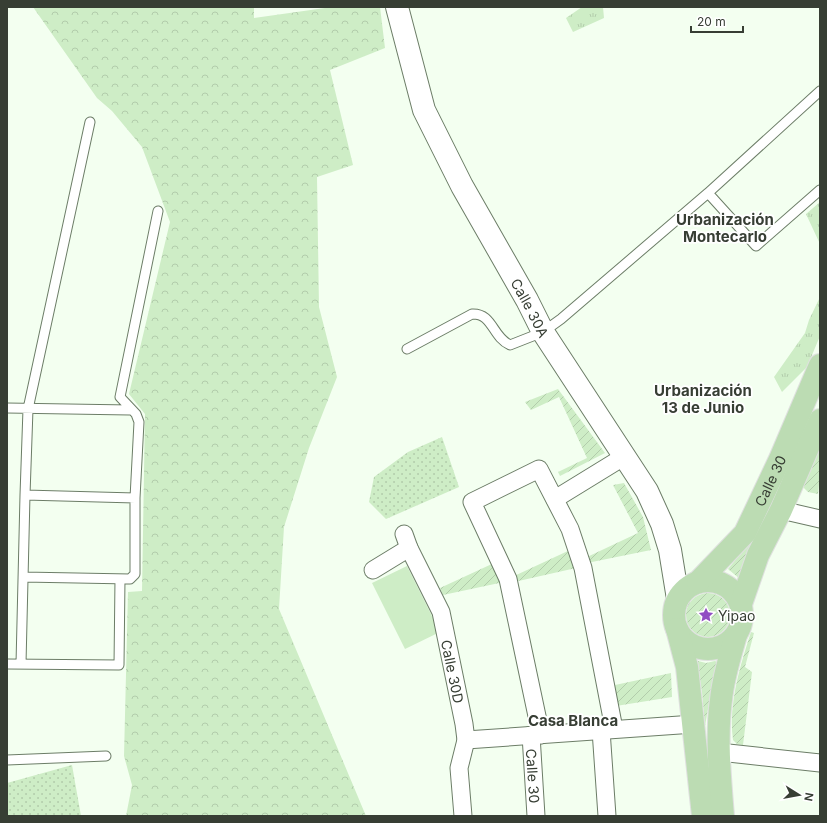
<svg xmlns="http://www.w3.org/2000/svg" width="827" height="823" viewBox="0 0 827 823" font-family="Inter,sans-serif">
<style>
.grass{fill:url(#grass-tufts)}
.forest{fill:url(#forest-crowns)}
.park{fill:url(#park-dots)}
.garden{fill:url(#garden-furrows)}
.pitch{fill:#ceedc6}
.lines{fill:none;stroke-linecap:round;stroke-linejoin:round}
.service-casing{stroke:#6c7d67;stroke-width:11}
.minor-casing{stroke:#6c7d67;stroke-width:19}
.tertiary-casing{stroke:#6c7d67;stroke-width:24}
.primary-casing{stroke:#dfe0df;stroke-width:24}
.service{stroke:#fff;stroke-width:9}
.minor{stroke:#fff;stroke-width:17}
.tertiary{stroke:#fff;stroke-width:22}
.primary{stroke:#bcdcb3;stroke-width:22}
.labels{text-anchor:middle;dominant-baseline:central;stroke-width:3.5;stroke-linejoin:round;paint-order:stroke}
.street-label{font-size:14px;fill:#373e34;stroke:#fff}
.poi-label{font-size:14px;fill:#373e34;stroke:#fff;text-anchor:start}
.neighbourhood-label{font-size:15px;font-weight:bold;fill:#373e34;stroke:#fff}
</style>
<defs>
<pattern id="grass-tufts" width="24" height="20" patternUnits="userSpaceOnUse"><rect width="24" height="20" fill="#ceedc6"/><path d="M3 7l-1-3M5 7V3M7 7l1-3M15 17l-1-3M17 17v-4M19 17l1-3" fill="none" stroke="#b2ccab"/></pattern>
<pattern id="forest-crowns" width="20" height="18" patternUnits="userSpaceOnUse"><rect width="20" height="18" fill="#ceedc6"/><path d="M2 6a3 3 0 1 1 6 0M12 15a3 3 0 1 1 6 0" fill="none" stroke="#b2ccab"/></pattern>
<pattern id="park-dots" width="8" height="8" patternUnits="userSpaceOnUse"><rect width="8" height="8" fill="#ceedc6"/><path d="M2 2h.1M6 6h.1" fill="none" stroke="#b2ccab" stroke-width="1.8" stroke-linecap="round"/></pattern>
<pattern id="garden-furrows" width="10" height="10" patternUnits="userSpaceOnUse"><rect width="10" height="10" fill="#ceedc6"/><path d="M-1 1l2-2M0 10L10 0M9 11l2-2" fill="none" stroke="#b2ccab"/></pattern>
</defs>
<rect width="100%" height="100%" fill="#f3fff0"/>
<path class="grass" d="M582,7h21l1,11 -31,14 -7,-14z
M820,202v42l-14,-30z
M820,297v39l-13,31 -25,25 -8,-15 31,-44 4,-13z"/>
<path class="forest" d="M33,7h221v11l78,-11h48l5,41 -55,22 23,95 -36,12 2,130 18,70 -28,71 -25,79 -5,82 87,207h-240l6,-31 -8,-29 4,-164 14,-1 3,-177 -16,-20 41,-172 -28,-75 -30,-36 -15,-13z"/>
<path class="park" d="M442,437l17,50 -73,32 -17,-17 5,-25 34,-25z
M72,765l9,51h-74v-33z"/>
<path class="garden" d="M558,389l47,64 -45,23 -2,-4 29,-14 -28,-61 -28,13 -6,-8z
M820,438v37l-2,19 -10,-2 -7,-7z
M624,483l19,34 8,33 -64,13 -2,-5 53,-25 -25,-48z
M756,532l-16,47 -12,-10 21,-26z
M570,550l6,18 -62,14 -2,-5z
M494,563l10,19 -61,13 -3,-7z
M686 615a22 22 0 1 1 44 0a22 22 0 1 1-44 0Z
M751,632l3,1 -9,34 7,5 -9,73 -6,-1 -4,-4c-5,-35 7,-74 18,-108z
M698,661l8,2 9,-2 2,1 -3,13 -9,51 6,71 -9,-105 -5,-29z
M671,673l1,24 -56,9 -2,-8 1,-13z"/>
<path class="pitch" d="M407,566l33,66 -35,17 -33,-66z"/>
<g class="lines">
<g class="service-casing">
<path id="service" d="M708,193l48,53 64,-56
M407,349l65,-35c21,-1 20,23 38,31l33,-13 18,-13 147,-126 112,-102
M7,408l123,2
M25,495l110,3
M23,577l107,2 5,-5v-76l4,-76 -3,-8 -16,-17 38,-186
M7,664l112,1 1,-86
M21,664l4,-169 3,-86 62,-287
M7,760l99,-4"/>
</g>
<g class="minor-casing">
<g id="minor">
<path d="M555,499l70,-43"/>
<path d="M781,510l39,9"/>
<path id="s1" d="M404,534l5,14 32,64 23,112 2,16 -7,28 4,48"/>
<path d="M373,570l36,-22"/>
<path d="M601,730l6,86"/>
<path id="s2" d="M531,735l5,81"/>
<path d="M541,735l-33,-156 -36,-77 67,-33 31,60 13,39 31,161"/>
<path d="M466,740l228,-16"/>
<path d="M719,752l101,11"/>
</g>
</g>
<g class="tertiary-casing">
<g id="tertiary">
<path id="s3" d="M397,7l27,103 38,76 65,114 16,32 104,159 15,33 8,26 8,49"/>
</g>
</g>
<g class="primary-casing">
<g id="primary">
<circle cx="708" cy="615" r="34"/>
<path id="s4" d="M698,582l47,-49 35,-74 40,-94"/>
<path d="M741,604l17,-49 23,-45 39,-90"/>
<path d="M677,629l10,38 16,149"/>
<path d="M723,816c-3,-36 -7,-80 -2,-116 2,-22 9,-44 15,-65"/>
</g>
</g>
<use href="#service" class="service"/>
<use href="#minor" class="minor"/>
<use href="#tertiary" class="tertiary"/>
<use href="#primary" class="primary"/>
</g>
<defs>
<g id="sight-bare" transform="scale(1.2)"><path d="M0-6L1.8-2.2L6-1.7L2.9 1.2L3.7 5.4L0 3.3L-3.7 5.4L-2.9 1.2L-6-1.7L-1.8-2.2Z" fill="#914ec3" stroke="#fff" stroke-width="2.5" paint-order="stroke"/></g>
</defs>
<g fill-rule="evenodd">
<use href="#sight-bare" x="706" y="615"/>
</g>
<g class="labels">
<g class="street-label">
<text stroke="none"><textPath href="#s3" startOffset="331">Calle 30A</textPath></text>
<text stroke="none"><textPath href="#s4" startOffset="126">Calle 30</textPath></text>
<text stroke="none"><textPath href="#s1" startOffset="147">Calle 30D</textPath></text>
<text stroke="none"><textPath href="#s2" startOffset="41">Calle 30</textPath></text>
</g>
<g class="poi-label">
<text x="718" y="615">Yipao</text>
</g>
<g class="neighbourhood-label">
<text x="725" y="219">Urbanización<tspan x="725" dy="17">Montecarlo</tspan></text>
<text x="703" y="390">Urbanización<tspan x="703" dy="17">13 de Junio</tspan></text>
<text x="573" y="720">Casa Blanca</text>
</g>
</g>
<rect width="827" height="823" fill="none" stroke="#373e34" stroke-width="16"/>
<g transform="translate(799 795) rotate(101)" stroke="#ffffff" stroke-width="3" paint-order="stroke">
<path d="M0-3L7 15L0 10L-7 15Z" fill="#373e34"/>
<text y="-6" font-size="11" font-weight="bold" text-anchor="middle" fill="#373e34">N</text>
</g>
<path d="M691 26v6h52v-6" fill="none" stroke="#373e34" stroke-width="2"/>
<text x="697" y="26" font-size="12" fill="#373e34" stroke="#ffffff" stroke-width="3" paint-order="stroke">20 m</text>
</svg>
